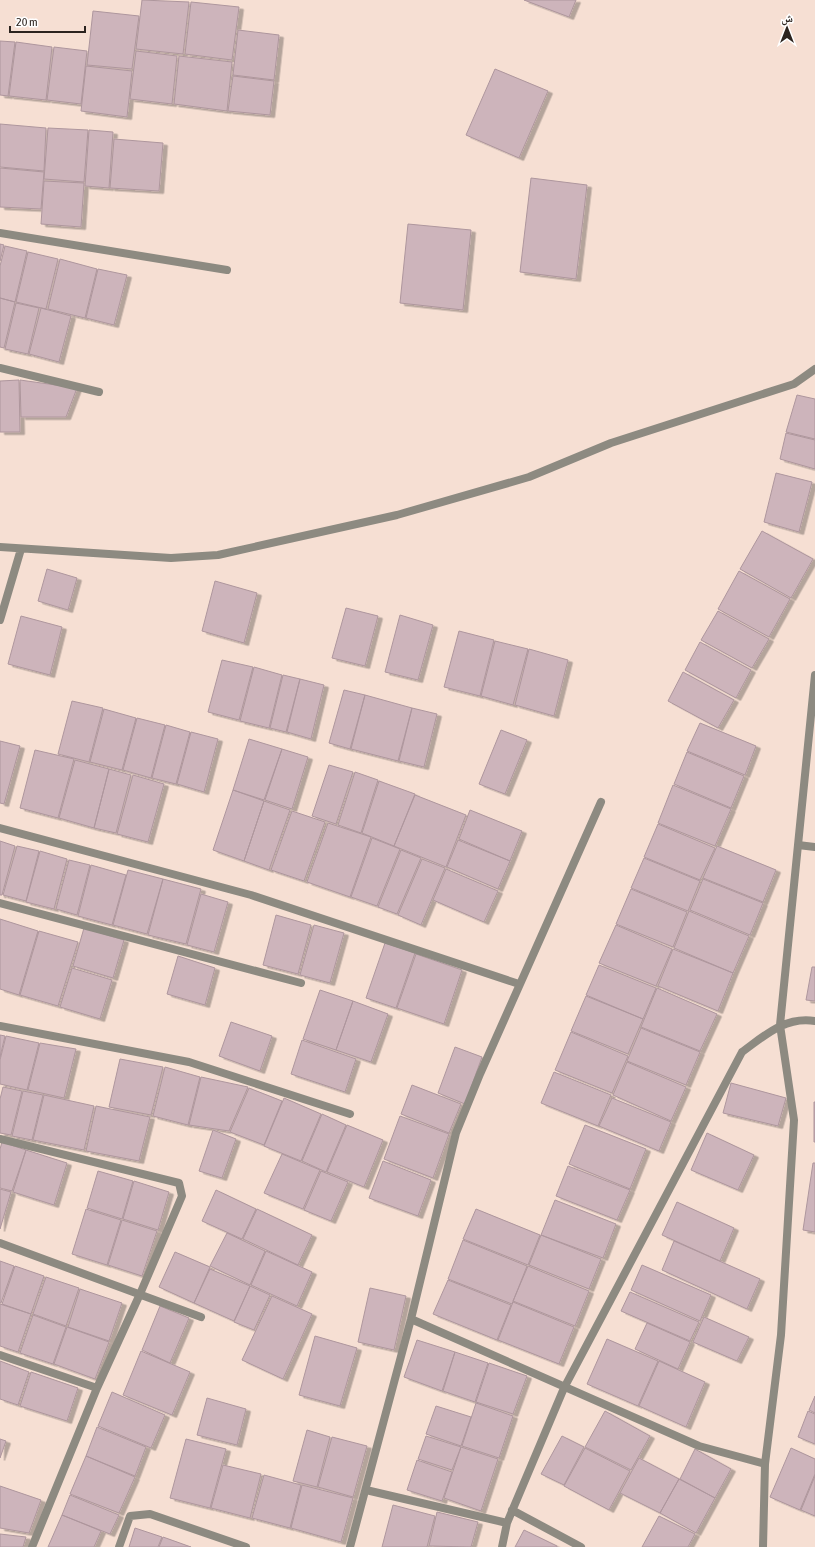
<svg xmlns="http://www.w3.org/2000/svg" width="815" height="1547" viewBox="0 0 815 1547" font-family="'Asap Condensed','Noto Naskh Arabic',sans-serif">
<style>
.building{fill:#cdb4bb;stroke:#ae969d;filter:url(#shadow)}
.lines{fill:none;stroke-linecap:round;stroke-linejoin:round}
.minor{stroke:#8d8a81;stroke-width:8}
</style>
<defs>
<filter id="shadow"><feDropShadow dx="4.5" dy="2.5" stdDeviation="0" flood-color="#0004"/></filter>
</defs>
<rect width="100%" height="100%" fill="#f6dfd3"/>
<path class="building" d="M142,0l47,2 -6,52 -47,-5z
M524,0h52l-7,17z
M191,2l48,5 -7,53 -47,-6z
M93,11l46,5 -7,53 -45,-4z
M238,30l41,5 -5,45 -41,-5z
M0,41l15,1 -7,54 -8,-1z
M16,42l36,5 -6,53 -37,-4z
M54,47l33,4 -6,53 -34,-4z
M136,51l41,5 -5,48 -42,-5z
M179,56l53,6 -5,49 -53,-7z
M86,66l46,5 -5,46 -46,-6z
M495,69l53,22 -29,67 -53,-23z
M233,76l41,5 -4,34 -42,-4z
M0,124l46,4 -2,43 -44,-4z
M48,128l40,2 -4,52 -40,-3z
M89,130l24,2 -4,56 -24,-2z
M114,139l49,4 -4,48 -49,-3z
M0,168l44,4 -3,37 -41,-2z
M531,178l56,7 -11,94 -56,-7z
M44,181l40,2 -3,44 -40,-3z
M408,224l63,6 -8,80 -63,-7z
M0,244l4,1 -4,16z
M5,246l22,5 -12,51 -15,-4v-32z
M28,252l30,7 -12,50 -30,-7z
M60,259l37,10 -12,49 -37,-9z
M98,269l29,6 -13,50 -28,-7z
M0,298l15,4 -11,46 -4,-1z
M16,303l23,5 -11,46 -23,-5z
M41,308l30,8 -12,46 -30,-8z
M19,380l1,52h-20v-51z
M20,380l57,8 -11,29h-45z
M797,395l18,4v40l-29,-7z
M786,433l29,7v29l-35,-10z
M776,473l36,9 -13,50 -35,-10z
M762,531l51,28 -22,39 -51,-29z
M47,569l30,9 -9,32 -30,-9z
M739,571l51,28 -21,38 -51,-28z
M215,581l42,12 -13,50 -42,-12z
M346,608l32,8 -13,50 -33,-8z
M718,611l51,28 -17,29 -51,-28z
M400,615l33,10 -15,55 -33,-8z
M21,616l41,11 -12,48 -42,-11z
M459,631l35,9 -14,56 -36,-9z
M495,641l33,8 -15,56 -32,-9z
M700,642l51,28 -15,28 -51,-28z
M529,649l39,11 -14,56 -39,-11z
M222,660l31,7 -14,53 -31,-8z
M254,667l28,8 -13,53 -29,-7z
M683,672l51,28 -16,28 -50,-27z
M283,675l17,4 -14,53 -16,-4z
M300,679l24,6 -13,54 -24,-7z
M344,690l21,5 -15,54 -21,-6z
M365,695l47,13 -14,53 -47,-12z
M72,701l31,7 -14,54 -31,-8z
M412,708l25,6 -13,53 -25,-6z
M104,709l32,9 -14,52 -32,-8z
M137,718l28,7 -14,53 -28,-8z
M700,723l56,23 -11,29 -58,-24z
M166,725l24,7 -14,52 -24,-6z
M501,730l26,10 -22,54 -26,-10z
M191,732l27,7 -14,53 -27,-8z
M249,739l33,10 -18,51 -31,-10z
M0,741l20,5 -16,58 -4,-1z
M282,749l26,8 -16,52 -27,-9z
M35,750l39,9 -16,59 -38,-10z
M687,752l57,24 -13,32 -57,-24z
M75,760l34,9 -15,59 -35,-10z
M329,765l24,7 -17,52 -24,-8z
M109,769l22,6 -15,58 -22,-5z
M355,772l23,8 -17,53 -23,-8z
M133,775l31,9 -16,58 -31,-8z
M379,781l36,13 -21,52 -32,-13z
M673,785l58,24 -16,37 -57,-23z
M233,790l31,11 -20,60 -31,-11z
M415,795l51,20 -20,52 -52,-21z
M264,801l26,9 -21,60 -25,-9z
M470,810l52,21 -12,30 -51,-22z
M292,811l33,11 -21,59 -33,-11z
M328,823l43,14 -21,60 -43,-15z
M658,824l57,24 -15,32 -56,-23z
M372,838l28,11 -23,57 -26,-9z
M458,840l52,21 -12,28 -51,-22z
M0,841l15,5 -13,49h-2z
M17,846l22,5 -13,50 -23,-6z
M717,846l59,24 -13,32 -60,-24z
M401,850l20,8 -24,56 -19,-7z
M40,851l27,8 -13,50 -28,-7z
M644,858l56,23 -12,30 -57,-23z
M422,859l23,9 -24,57 -23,-10z
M69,860l21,5 -13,50 -21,-6z
M91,865l35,10 -14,50 -34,-9z
M446,869l52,22 -14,31 -51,-22z
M128,870l35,9 -16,55 -34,-9z
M163,879l38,10 -15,55 -38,-9z
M703,879l60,24 -13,32 -60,-25z
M631,889l56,23 -14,35 -57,-23z
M201,894l27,8 -14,50 -27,-7z
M689,911l60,25 -16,37 -59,-25z
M276,915l35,10 -13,49 -35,-9z
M0,919l38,12 -19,64 -19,-6z
M314,925l30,8 -14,50 -30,-8z
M616,925l56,24 -16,37 -57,-23z
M84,928l40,12 -11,38 -40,-12z
M39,931l39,11 -20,64 -38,-11z
M385,943l30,10 -19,55 -30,-10z
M673,949l60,24 -15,38 -60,-25z
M416,954l46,16 -18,54 -47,-16z
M178,956l37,12 -10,37 -38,-11z
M599,965l57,23 -13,31 -57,-24z
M812,967h3v34l-9,-1z
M72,968l40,12 -12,39 -40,-12z
M657,988l60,26 -17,37 -59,-24z
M320,990l33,11 -17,49 -33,-11z
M586,996l57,23 -15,35 -57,-23z
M353,1001l35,13 -17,48 -35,-12z
M231,1022l41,14 -12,35 -41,-15z
M641,1028l59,24 -14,33 -59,-24z
M571,1032l57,24 -16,37 -57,-23z
M0,1035l5,1 -5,21z
M6,1036l33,7 -12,47 -27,-6v-24z
M302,1040l54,19 -11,33 -54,-18z
M40,1043l36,6 -12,49 -36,-8z
M455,1047l27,10 -17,47 -27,-11z
M120,1059l43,8 -12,48 -42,-8z
M627,1062l59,25 -15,34 -58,-26z
M165,1067l35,10 -12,48 -35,-9z
M554,1072l57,23 -13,31 -57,-23z
M201,1077l47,10 -19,44 -40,-6z
M731,1083l55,15 -8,28 -55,-13z
M412,1085l49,19 -12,29 -48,-19z
M3,1087l19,4 -11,44 -11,-2v-34z
M249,1088l33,13 -18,44 -34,-13z
M23,1091l20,4 -11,45 -20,-4z
M44,1095l50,11 -10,44 -51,-10z
M284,1098l37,16 -20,47 -37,-15z
M612,1098l59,24 -12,29 -60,-25z
M814,1102h1v40h-1z
M96,1106l54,11 -11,44 -53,-10z
M322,1114l24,11 -20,47 -24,-11z
M400,1116l49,18 -16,44 -49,-19z
M347,1125l36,15 -19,47 -37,-15z
M585,1125l61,24 -16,40 -61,-25z
M213,1130l23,9 -14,39 -23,-7z
M707,1133l47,22 -16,35 -47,-20z
M2,1142l24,8 -14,41 -12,-3v-39z
M26,1150l41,13 -13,42 -41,-13z
M282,1154l38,16 -17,39 -39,-16z
M383,1161l48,19 -13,36 -49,-18z
M813,1163h2v69l-12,-2z
M568,1166l62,24 -13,30 -61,-24z
M98,1171l35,10 -11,38 -35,-11z
M321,1171l27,11 -17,39 -27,-11z
M134,1181l35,11 -11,38 -35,-11z
M0,1189l11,3 -11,37z
M216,1190l40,19 -14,30 -40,-18z
M555,1200l61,24 -13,34 -62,-23z
M677,1202l57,26 -14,33 -58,-26z
M86,1209l35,11 -14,45 -35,-11z
M257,1209l55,26 -14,30 -55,-26z
M476,1209l64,26 -12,30 -65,-26z
M122,1220l35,11 -15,45 -34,-11z
M227,1233l38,18 -15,34 -40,-19z
M541,1235l60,24 -12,30 -60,-24z
M463,1240l64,26 -15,38 -64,-25z
M674,1241l86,38 -13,30 -85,-39z
M266,1251l46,21 -15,34 -46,-21z
M175,1252l35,15 -16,36 -35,-16z
M0,1261l14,5 -13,37h-1z
M642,1265l69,30 -11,26 -69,-31z
M15,1266l29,10 -13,38 -29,-10z
M528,1266l61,25 -14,35 -62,-25z
M210,1269l40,17 -16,35 -40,-18z
M46,1277l33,11 -13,38 -33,-12z
M448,1280l63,25 -14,35 -64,-26z
M250,1286l20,9 -16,35 -20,-8z
M370,1288l36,8 -12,54 -36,-8z
M80,1289l42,14 -13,38 -41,-14z
M630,1292l69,30 -9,19 -69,-30z
M272,1296l40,18 -29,65 -41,-19z
M513,1302l61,25 -15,37 -61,-24z
M0,1304l31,10 -13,38 -18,-6z
M160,1306l29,12 -19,45 -28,-13z
M33,1315l33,12 -13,37 -33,-11z
M704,1317l45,20 -12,24 -44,-19z
M647,1323l43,19 -12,27 -43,-20z
M67,1327l42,15 -14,37 -41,-15z
M315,1336l42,12 -17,58 -41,-11z
M607,1339l51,22 -20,45 -51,-22z
M417,1340l38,12 -13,39 -38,-14z
M141,1351l49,21 -18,43 -49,-20z
M455,1352l33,11 -13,39 -32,-11z
M0,1361l29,11 -11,33 -18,-6z
M659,1361l46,21 -19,45 -47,-21z
M489,1363l38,13 -14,38 -37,-12z
M31,1372l47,16 -11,33 -47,-15z
M112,1392l53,23 -14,33 -53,-22z
M815,1396v17l-6,-3z
M207,1398l39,11 -9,36 -40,-10z
M476,1403l37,13 -14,42 -37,-12z
M436,1406l35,11 -10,29 -35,-12z
M605,1411l45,25 -19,34 -46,-23z
M808,1411l7,3v30l-17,-7z
M97,1427l49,20 -11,29 -49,-20z
M307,1430l23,7 -13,50 -24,-6z
M426,1436l35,11 -9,23 -34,-11z
M562,1436l22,11 -20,38 -23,-11z
M332,1437l35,9 -14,51 -35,-10z
M0,1439l6,2 -6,17z
M186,1439l40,10 -16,59 -40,-10z
M461,1447l37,12 -17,52 -37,-13z
M585,1448l45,23 -21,39 -45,-24z
M791,1448l24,11v15l-15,36 -30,-13z
M695,1449l36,20 -16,29 -35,-19z
M86,1456l49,21 -16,36 -49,-19z
M639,1458l40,21 -19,34 -40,-20z
M417,1460l35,12 -10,29 -35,-11z
M223,1465l38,9 -11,44 -39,-10z
M264,1475l37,10 -11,43 -38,-10z
M815,1476v40l-14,-6z
M679,1479l36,19 -19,35 -36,-20z
M302,1485l51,13 -12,44 -50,-14z
M0,1486l41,14 -12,33 -29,-5z
M70,1495l49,20 -9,19 -48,-19z
M393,1505l42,11 -8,31h-45z
M437,1512l41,10 -7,25 -42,-1z
M62,1515l39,16 -7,16h-46z
M659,1516l36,18 -7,13h-46z
M135,1528l27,9 -4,10h-29z
M524,1530l33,16v1h-42z
M0,1534l26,3 -3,10h-23z
M163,1537l28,10h-32z"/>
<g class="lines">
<path class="minor" d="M0,233l227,37
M0,368l99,24
M0,547l171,11 47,-3 179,-40 132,-38 82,-34 183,-59 21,-15
M0,620l21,-71
M0,828l251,67 268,89
M798,845l17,2
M0,903l301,80
M0,1026l189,36 161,52
M0,1139l179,44 3,13 -42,98 -43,94 -65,159
M0,1243l201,74
M411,1319l288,127 66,18
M0,1355l97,33
M366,1490l141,33
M512,1510l69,37
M119,1547l11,-31 20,-2 96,33
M350,1547l61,-228 45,-186 24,-59 121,-272
M502,1547l5,-24 57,-135 178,-336c22,-16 43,-36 73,-31
M763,1547l2,-83 16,-129 13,-215 -14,-95 35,-350"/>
</g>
<g transform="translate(787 28)" stroke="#ffffff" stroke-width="3" paint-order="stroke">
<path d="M0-3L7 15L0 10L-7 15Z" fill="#2b231e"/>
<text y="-6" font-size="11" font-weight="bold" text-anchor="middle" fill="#2b231e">ش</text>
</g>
<path d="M10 26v6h75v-6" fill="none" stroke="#2b231e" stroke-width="2"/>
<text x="16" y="26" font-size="12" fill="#2b231e" stroke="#ffffff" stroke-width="3" paint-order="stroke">20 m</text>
</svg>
